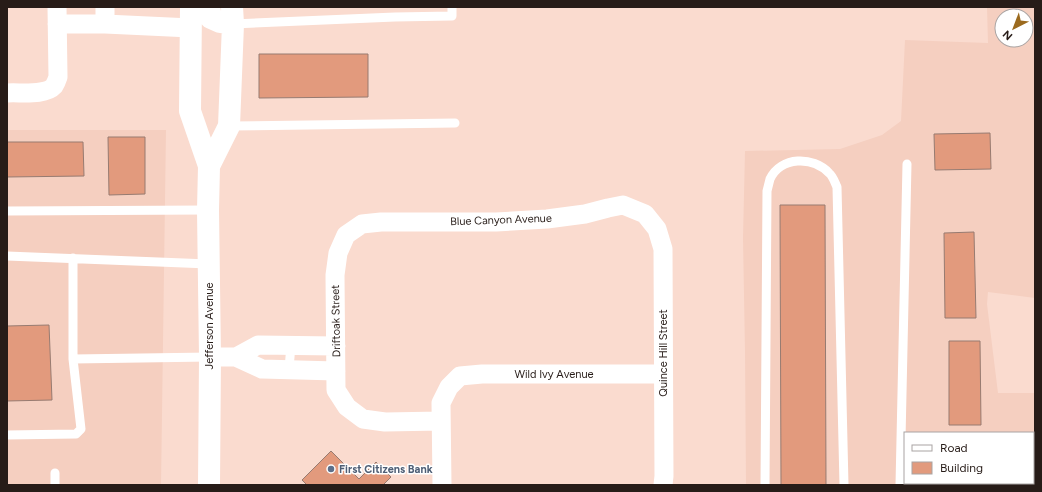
<svg xmlns="http://www.w3.org/2000/svg" width="1042" height="492" viewBox="0 0 1042 492" font-family="Figtree,sans-serif">
<style>
.built{fill:#f5cfc0;fill-rule:evenodd}
.building{fill:#e29a7d;stroke:#977b71}
.lines{fill:none;stroke-linecap:round;stroke-linejoin:round}
.service{stroke:#fff;stroke-width:9}
.minor{stroke:#fff;stroke-width:19}
.primary{stroke:#fff;stroke-width:22}
.service-dot{fill:#5c6f8a;stroke:#fff;stroke-width:1.5}
.labels{text-anchor:middle;dominant-baseline:central;stroke-width:3;stroke-linejoin:round;paint-order:stroke}
.street-label{font-size:11px;fill:#271c18;stroke:#fff}
.service-label{font-size:11px;font-weight:bold;fill:#4e5e75;stroke:#fff;text-anchor:start}
</style>
<rect width="100%" height="100%" fill="#fadbcf"/>
<path class="built" d="M987,7h48v291l-47,-6 -1,12 11,89h37v92h-289l-1,-133 -2,-114 2,-87 95,-2 42,-14 19,-14 4,-81 83,3zM1002,16h24v24h-24zM905,433h128v50h-128z
M7,130h159l-5,355h-154z"/>
<path class="building" d="M259,54h109v43l-109,1z
M990,133l1,36 -56,1 -1,-36z
M108,137h37v57l-36,1z
M7,142h76l1,34 -77,1z
M780,205h45l1,280h-45z
M974,232l2,86h-31l-1,-85z
M49,325l3,75 -45,1v-75z
M949,341h31l1,84h-32z
M331,451l28,28 17,-17 15,15 -8,8h-76l-5,-5z
M944,483h33v2h-33z"/>
<g class="lines">
<path class="service" d="M233,24l162,-7 57,-1v-9
M229,126l226,-3
M7,211l201,-1
M7,256l202,8
M73,359l137,-2
M289,369l2,-24
M7,435l69,-1 5,-5 -8,-70v-101
M55,473v12
M765,485l2,-294c1,-4 2,-8 3,-12 11,-23 43,-23 59,-6 4,3 6,10 8,14l7,298
M900,485l7,-321"/>
<path class="minor" d="M105,7v17
M57,24h48l86,4
M7,93c13,-1 38,3 47,-7 2,-3 3,-6 4,-9l-1,-70
M210,357h26l26,12 74,2
M236,357l22,-12 78,1
M441,421l-56,1 -22,-3 -16,-12 -11,-17 -1,-115 3,-22 8,-18 16,-11 19,-2h115l51,-3 38,-5 23,-6 15,-3 22,9 12,15 6,20 1,227 -1,9
M442,485l-1,-82 8,-16 11,-11 22,-2h181"/>
<path class="primary" d="M191,7l-1,104 19,55 -1,44 2,147 -1,128
M209,7l2,11 9,4 13,2
M209,166l20,-40 4,-102 -1,-17"/>
</g>
<circle class="service-dot" cx="331" cy="469" r="4"/>
<g class="labels">
<g class="street-label">
<text transform="translate(501 220) rotate(-2)">Blue Canyon Avenue</text>
<text transform="translate(336 321) rotate(-91)">Driftoak Street</text>
<text transform="translate(209 326) rotate(-90)">Jefferson Avenue</text>
<text transform="translate(663 353) rotate(-90)">Quince Hill Street</text>
<text x="554" y="374">Wild Ivy Avenue</text>
</g>
<g class="service-label">
<text x="339" y="469">First Citizens Bank</text>
</g>
</g>
<rect width="1042" height="492" fill="none" stroke="#271c18" stroke-width="16"/>
<rect x="904" y="432" width="130" height="52" fill="#ffffff" stroke="#a9a4a3"/>
<rect x="912" y="445" width="20" height="6" fill="#ffffff" stroke="#a9a4a3"/>
<text x="940" y="452" font-size="12" fill="#271c18">Road</text>
<rect x="912" y="462" width="20" height="12" fill="#e29a7d" stroke="#a9a4a3"/>
<text x="940" y="472" font-size="12" fill="#271c18">Building</text>
<g transform="translate(1014 28) rotate(222)"><circle r="19" fill="#ffffff" stroke="#a9a4a3"/>
<path d="M0-3L7 15L0 10L-7 15Z" fill="#9b6a1e"/>
<text y="-6" font-size="11" font-weight="bold" text-anchor="middle" fill="#271c18">N</text>
</g>
</svg>
